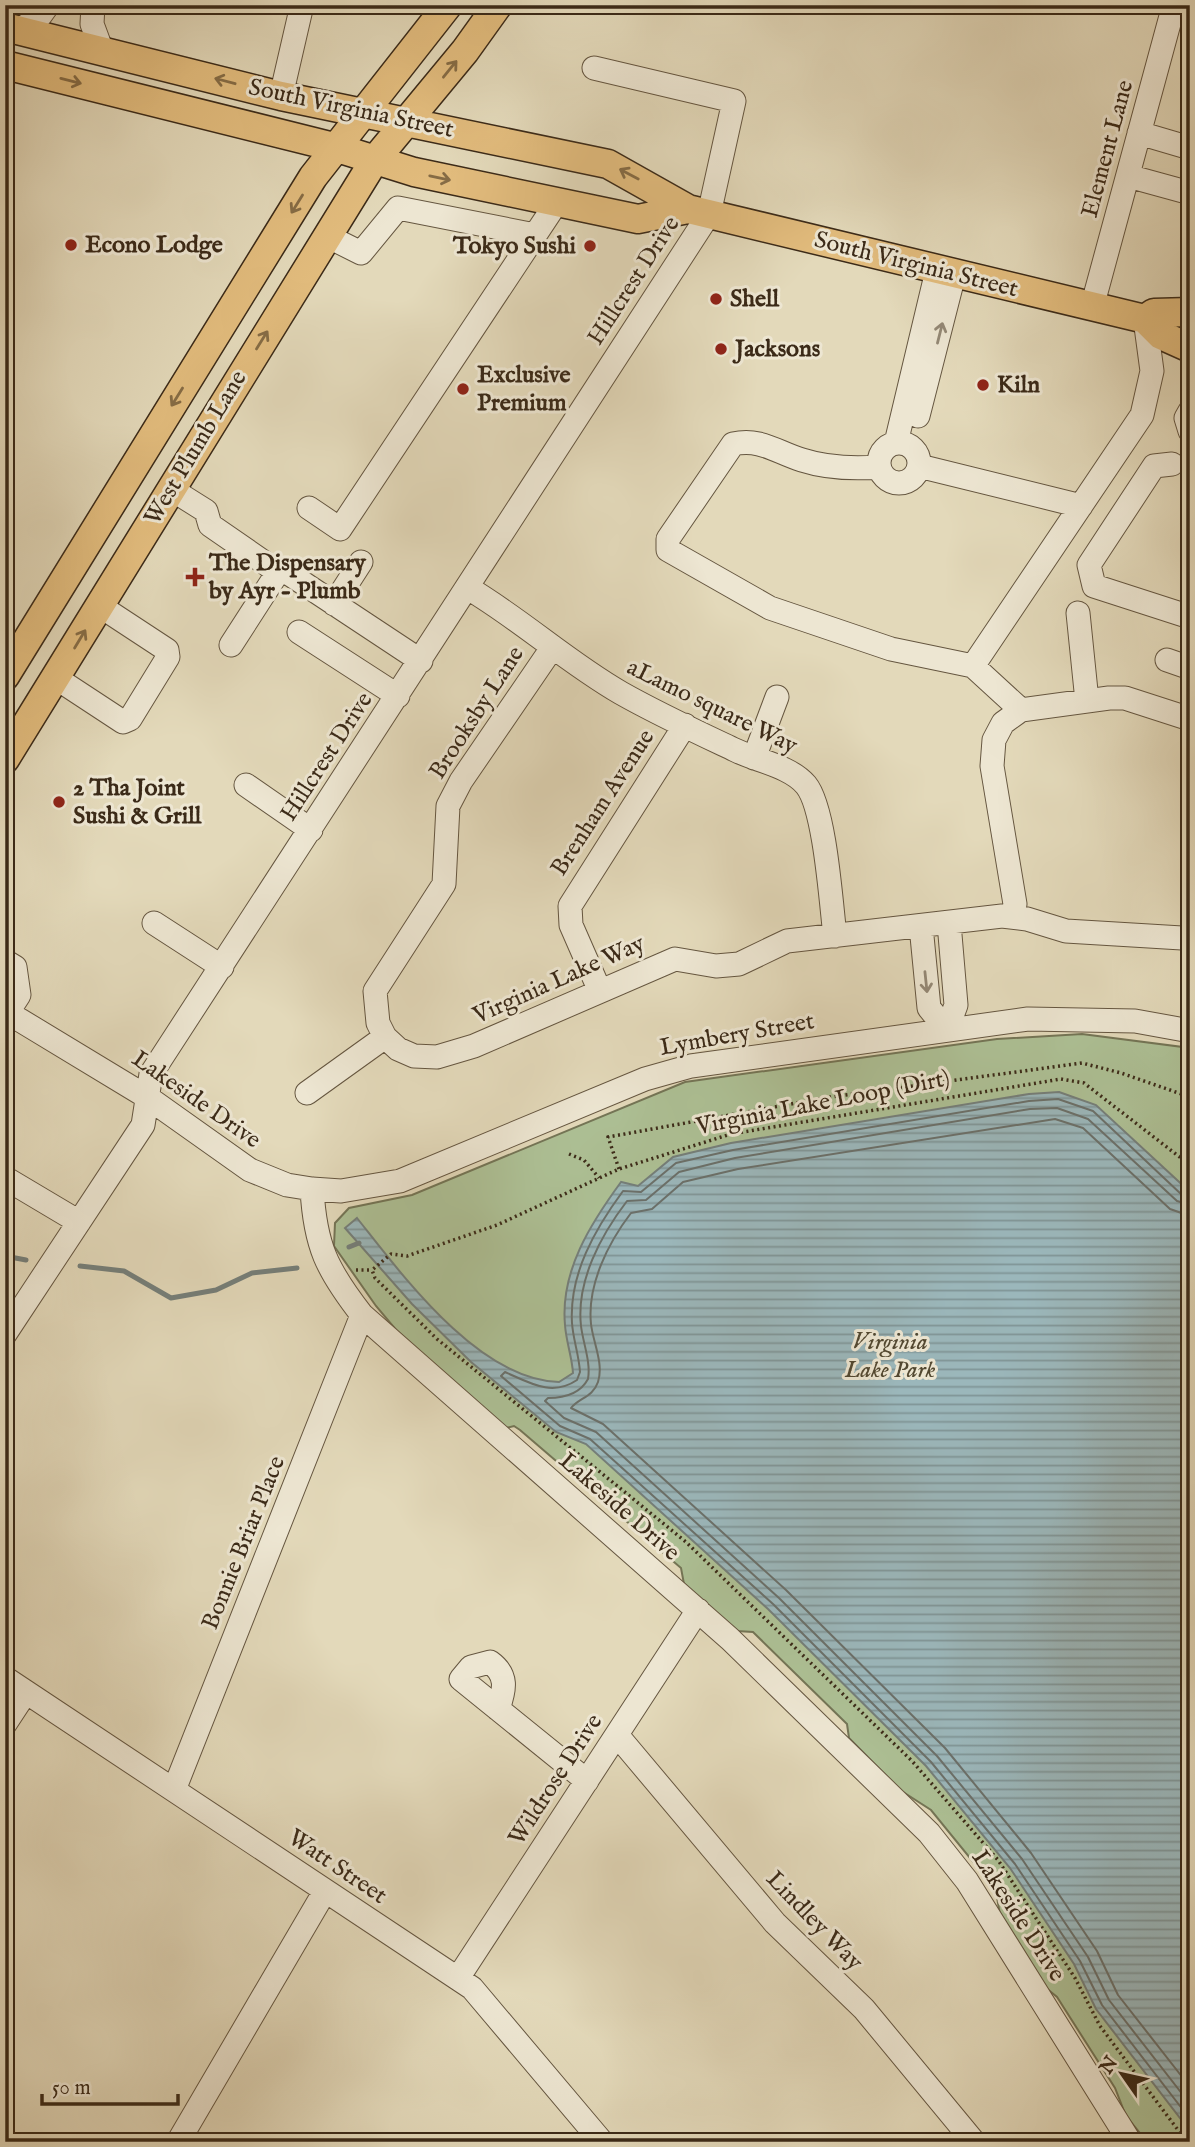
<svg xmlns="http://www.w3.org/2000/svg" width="1195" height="2147" viewBox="0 0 1195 2147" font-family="'IM FELL English',serif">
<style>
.park{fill:#adc095;stroke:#747556;stroke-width:2}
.water{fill:url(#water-rules);stroke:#757f7a;stroke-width:2}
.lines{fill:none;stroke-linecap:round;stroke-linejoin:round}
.shore{stroke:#6b706a;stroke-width:2}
.stream{stroke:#757f7a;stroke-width:5}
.minor-casing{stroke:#655640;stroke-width:25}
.major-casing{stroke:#3b2a18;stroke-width:31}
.path{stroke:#3b2a18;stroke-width:3.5;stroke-dasharray:2 3.5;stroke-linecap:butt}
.minor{stroke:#ede6d2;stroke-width:23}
.major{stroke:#e2bc7d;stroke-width:28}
.oneway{stroke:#866c45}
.oneway2{stroke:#948875}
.poi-dot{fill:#8f2418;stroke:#ede6d2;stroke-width:2.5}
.labels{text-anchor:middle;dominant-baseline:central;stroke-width:6;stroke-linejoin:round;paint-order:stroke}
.street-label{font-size:24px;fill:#3b2a18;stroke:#ede6d2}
.poi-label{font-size:24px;font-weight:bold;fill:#3b2a18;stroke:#ede6d2;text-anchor:start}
.park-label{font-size:24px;font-style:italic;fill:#524831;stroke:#ede6d2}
</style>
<defs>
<pattern id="water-rules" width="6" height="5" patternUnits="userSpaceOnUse" patternTransform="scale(1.75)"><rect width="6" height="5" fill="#9bb7bb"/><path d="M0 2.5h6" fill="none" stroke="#809597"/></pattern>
</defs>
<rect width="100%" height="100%" fill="#e3d9ba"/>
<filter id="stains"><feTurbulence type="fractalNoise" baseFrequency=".00286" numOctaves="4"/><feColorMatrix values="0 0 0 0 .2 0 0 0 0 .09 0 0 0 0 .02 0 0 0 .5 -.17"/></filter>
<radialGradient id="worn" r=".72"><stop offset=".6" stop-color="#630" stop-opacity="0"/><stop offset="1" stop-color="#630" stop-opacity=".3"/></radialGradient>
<path class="park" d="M1082,1034l108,14v1094h-43l-21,-26 -11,-28 -58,-91 -17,-14 -40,-68 -3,-18 -9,-17 -57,-70 -31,-20 -51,-52 -2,-14 -94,-92 -16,-1 -53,-47 -3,-16 -161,-138 -6,-4 -8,2 -109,-97 -21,-25 -42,-60 1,-23 14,-15 63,-13 273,-113 312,-43z"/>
<path class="water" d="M1059,1092l37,13 94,87v939l-94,-122 -22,-45 -64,-96 -84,-102 -158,-157 -182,-165 -30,-12 -85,-70 -59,-58 -67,-76 12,-10c46,58 122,162 202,164l14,-9c-1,-16 -7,-32 -8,-48 -5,-54 26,-102 56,-143l17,4 35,-29 58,-14 298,-49z"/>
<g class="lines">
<path class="shore" d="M1190,1196l-8,-1 -89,-84 -35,-12 -29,2 -296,49 -57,13 -35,29 -18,-1c-28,38 -54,83 -51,132 1,16 7,32 8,49l-3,8c-25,17 -47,3 -72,-8l-4,4 59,50 30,13 183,165 158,158 84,102 65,97 22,44 88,114
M1190,1205l-13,-4 -89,-82 -31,-11 -27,1 -295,49 -56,14 -33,28 -19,1c-26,34 -51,80 -46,125 2,17 10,36 7,53 -8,15 -24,19 -40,19l-3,3 19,17 32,14 96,87 87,79 158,158 85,103 66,98 21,43 81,104
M1190,1216l-20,-7 -87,-81 -28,-9 -317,50 -55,13 -31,27 -21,4c-23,30 -44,72 -40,111 2,18 13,40 7,58 -5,15 -19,16 -27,26l32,16 183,166 159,158 86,105 66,98 21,44 72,92"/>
<path class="stream" d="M349,1247l10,-4
M5,1256l21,4
M80,1266l44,5 47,27 45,-8 36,-17 45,-5"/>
<g class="minor-casing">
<path id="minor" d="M93,5l-1,19 10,27
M18,31l22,-15 8,-11
M281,96l21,-91
M1139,133l51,15
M1128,176l62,17
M327,236l34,17 37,-45 137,27
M1092,307l82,-302
M1190,411l-4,7 4,13
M918,416l36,-141
M879 463a20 20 0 1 1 40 0a20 20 0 1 1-40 0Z
M896,443l41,-172
M1172,464l-18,2 -65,99 5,21 96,31
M919,466l162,40
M879,467c-26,2 -52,1 -77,-7 -26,-8 -41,-22 -69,-16l-65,95v11l102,58 121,41 82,17 48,44
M171,489l35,22 4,14 68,47 -47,73
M309,508l31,21 217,-327
M278,572l10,1 133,88
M468,588c54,32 99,74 153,105 37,21 76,39 114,57 22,11 55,16 71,35 19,23 25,118 29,151
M334,604l27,-42
M1078,613l9,88
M299,632l99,64
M552,648l-91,133 -13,25 -4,78 -69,107 3,32 7,14 13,12 16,7 23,1 37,-11 201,-87 41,7 23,-2 48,-23 215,-25 25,3 39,12 116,7 8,-3
M1167,660l23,8
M973,666l169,-251 10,-44 -7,-52
M56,678l67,44 7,-3 38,-62 -1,-7 -67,-44
M754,758l23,-61
M246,785l65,45
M1012,917l3,-13 -23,-138 2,-26 9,-17 18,-13 88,-12h16l65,21
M154,923l68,44
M921,926l8,82 18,22
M5,961l10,6 4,28 -11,17
M599,989l-28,-64 -1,-19 115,-181
M5,1011l142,86 103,73 37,15 25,4 29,2 59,-10 245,-102 46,-13 337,-47 107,2 55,10
M947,1030l9,-25 -7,-82
M307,1093l78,-56
M5,1178l74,44
M312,1189c3,57 15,81 50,126l368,324 199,194 38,48 163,261
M5,1334l138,-209 8,-51 558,-860 25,-113 -140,-33
M5,1678l467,310 130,154
M498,1709c7,-20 10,-34 -8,-47l-19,5 -10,12c42,34 84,68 126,102
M5,1724l21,-32
M617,1735l158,188 89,86 110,133
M174,1790l188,-475
M458,1978l240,-368
M178,2142l147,-251"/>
</g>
<g class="major-casing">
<path id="major" d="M5,27l276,69 327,68 80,45 457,110 16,16 29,13
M5,65l329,82 80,25 224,47 50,-10
M1145,319l9,-6 36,-1
M5,676l308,-499 135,-172
M5,759l369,-598 91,-110 33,-46"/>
</g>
<path class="path" d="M569,1154l15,6 15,18
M619,1169l-11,-32 216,-39 258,-35 39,10 69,24
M356,1270h16
M1187,2142l-87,-116 -25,-48 -77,-118 -86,-99 -226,-219 -249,-203 -62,-61 -3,-8 19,-16 16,2 90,-31 122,-56 112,-35 330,-55 23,4 106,82"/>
<use href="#minor" class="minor"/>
<use href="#major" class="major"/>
</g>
<defs><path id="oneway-shaft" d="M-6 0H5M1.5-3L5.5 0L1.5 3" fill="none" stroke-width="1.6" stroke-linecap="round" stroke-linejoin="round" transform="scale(1.75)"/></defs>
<g class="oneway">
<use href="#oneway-shaft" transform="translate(450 69) rotate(-51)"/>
<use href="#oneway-shaft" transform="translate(71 81) rotate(14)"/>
<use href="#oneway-shaft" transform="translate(225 81) rotate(-165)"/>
<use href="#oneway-shaft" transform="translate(629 174) rotate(-152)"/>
<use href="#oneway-shaft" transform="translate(440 178) rotate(12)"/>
<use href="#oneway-shaft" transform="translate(297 204) rotate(122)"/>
<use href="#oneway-shaft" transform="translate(262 340) rotate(-58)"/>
<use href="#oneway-shaft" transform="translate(177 397) rotate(122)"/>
<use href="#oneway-shaft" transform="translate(80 639) rotate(-59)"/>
</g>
<g class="oneway2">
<use href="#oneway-shaft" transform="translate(940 333) rotate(-76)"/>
<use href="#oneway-shaft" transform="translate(926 982) rotate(84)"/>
</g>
<g class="poi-dot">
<circle cx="71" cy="245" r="7"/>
<circle cx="590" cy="246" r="7"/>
<circle cx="716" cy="299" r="7"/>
<circle cx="721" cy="349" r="7"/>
<circle cx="983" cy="385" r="7"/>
<circle cx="463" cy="389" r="7"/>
<path d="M191.5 566.5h7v7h7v7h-7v7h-7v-7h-7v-7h7z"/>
<circle cx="59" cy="802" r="7"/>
</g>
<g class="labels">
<g class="street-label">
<text transform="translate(351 109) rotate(12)">South Virginia Street</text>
<text transform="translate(1108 149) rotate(-75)">Element Lane</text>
<text transform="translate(916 265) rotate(14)">South Virginia Street</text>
<text transform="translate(634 281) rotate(-57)">Hillcrest Drive</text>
<text transform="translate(196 448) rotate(-59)">West Plumb Lane</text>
<text transform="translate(712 707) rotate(26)">aLamo square Way</text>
<text transform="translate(477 713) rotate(-57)">Brooksby Lane</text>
<text transform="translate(327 757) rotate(-57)">Hillcrest Drive</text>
<text transform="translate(603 803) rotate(-57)">Brenham Avenue</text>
<text transform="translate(559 980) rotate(-24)">Virginia Lake Way</text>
<text transform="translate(737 1035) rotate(-10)">Lymbery Street</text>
<text transform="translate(196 1100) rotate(35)">Lakeside Drive</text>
<text transform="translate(823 1103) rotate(-11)">Virginia Lake Loop (Dirt)</text>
<text transform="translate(619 1507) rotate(41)">Lakeside Drive</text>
<text transform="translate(244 1543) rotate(-68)">Bonnie Briar Place</text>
<text transform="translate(556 1780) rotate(-57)">Wildrose Drive</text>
<text transform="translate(337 1867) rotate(34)">Watt Street</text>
<text transform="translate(1018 1916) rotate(57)">Lakeside Drive</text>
<text transform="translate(814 1921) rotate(46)">Lindley Way</text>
</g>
<g class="poi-label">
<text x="85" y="245">Econo Lodge</text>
<text x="576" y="246" text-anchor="end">Tokyo Sushi</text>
<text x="730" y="299">Shell</text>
<text x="735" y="349">Jacksons</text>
<text x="477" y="375">Exclusive<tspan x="477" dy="28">Premium</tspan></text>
<text x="997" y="385">Kiln</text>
<text x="209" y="563">The Dispensary<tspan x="209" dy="28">by Ayr - Plumb</tspan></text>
<text x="73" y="788">2 Tha Joint<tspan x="73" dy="28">Sushi &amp; Grill</tspan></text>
</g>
<g class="park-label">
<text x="890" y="1342">Virginia<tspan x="890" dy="28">Lake Park</tspan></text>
</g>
</g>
<rect width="1195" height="2147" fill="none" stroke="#e3d9ba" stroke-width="28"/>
<rect x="7" y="7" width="1181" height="2133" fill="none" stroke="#3b2a18" stroke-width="3.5"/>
<rect x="14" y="14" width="1167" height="2119" fill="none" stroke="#3b2a18" stroke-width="2"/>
<g transform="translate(1122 2074) rotate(304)" stroke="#ede6d2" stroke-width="5" paint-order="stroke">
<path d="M0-5L12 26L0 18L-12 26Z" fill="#3b2a18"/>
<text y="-10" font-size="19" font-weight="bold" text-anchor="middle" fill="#3b2a18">N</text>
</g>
<path d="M42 2094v10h136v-10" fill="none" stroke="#3b2a18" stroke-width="3.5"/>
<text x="52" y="2094" font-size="21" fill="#3b2a18" stroke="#ede6d2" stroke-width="5" paint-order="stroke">50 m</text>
<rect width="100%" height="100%" filter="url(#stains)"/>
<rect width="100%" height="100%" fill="url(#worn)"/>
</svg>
